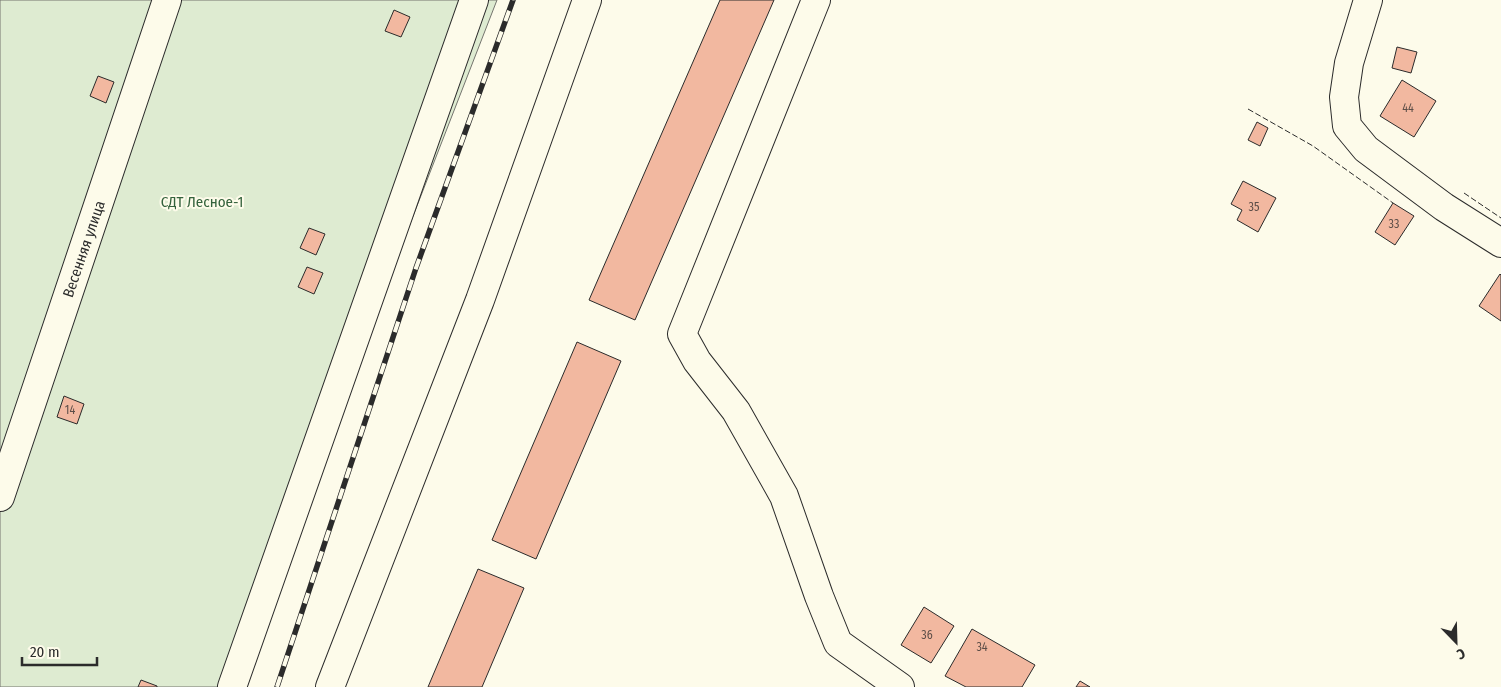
<svg xmlns="http://www.w3.org/2000/svg" width="1501" height="687" viewBox="0 0 1501 687" font-family="'Fira Sans Condensed',sans-serif">
<style>
.green{fill:#deebd1;stroke:#74746e}
.building{fill:#f2b8a0;stroke:#2b2b2b}
.lines{fill:none;stroke-linecap:round;stroke-linejoin:round}
.minor-casing{stroke:#2b2b2b;stroke-width:30}
.minor{stroke:#fdfbea;stroke-width:28}
.rail-casing{stroke:#2b2b2b;stroke-width:5.5}
.rail{stroke:#fdfbea;stroke-width:4;stroke-dasharray:11;stroke-linecap:butt}
.fence{stroke:#2b2b2b;stroke-width:1;stroke-dasharray:6 2.5;stroke-linecap:butt}
.labels{text-anchor:middle;dominant-baseline:central;stroke-width:4;stroke-linejoin:round;paint-order:stroke}
.number-label{font-size:12px;fill:#5d4e48}
.park-label{font-size:15px;fill:#34623c;stroke:#fdfbea}
.street-label{font-size:15px;fill:#2b2b2b;stroke:#fdfbea}
</style>
<rect width="100%" height="100%" fill="#fdfbea"/>
<path class="green" d="M0,0h497l-267,687h-230z"/>
<path class="building" d="M720,0h54l-139,320 -46,-20z
M394,10l16,7 -9,20 -16,-6z
M1397,47l20,5 -6,21 -19,-5z
M98,76l16,6 -8,21 -16,-7z
M1402,80l34,21 -22,36 -34,-21z
M1257,122l11,6 -8,18 -12,-6z
M1243,181l33,17 -18,34 -21,-12 5,-10 -11,-6z
M1393,203l21,13 -19,29 -20,-13z
M309,228l16,6 -9,21 -16,-7z
M307,267l16,6 -9,21 -16,-7z
M1500,274l1,1v46l-22,-15z
M577,342l44,19 -85,198 -44,-19z
M64,396l20,8 -7,20 -20,-7z
M478,569l46,19 -42,99h-54z
M924,607l30,19 -23,37 -30,-18z
M972,629l63,36 -13,22h-56l-21,-11z
M141,680l16,6v1h-19z
M1080,681l10,6h-14z"/>
<g class="lines">
<g class="minor-casing">
<path id="minor" d="M816,0l-134,334 15,27 39,50 48,85 35,100 19,47 62,44
M1368,0l-19,63 -5,34 3,29 19,23 78,58 57,36
M0,497l167,-497
M232,687l242,-687
M330,687l150,-387 107,-300"/>
</g>
<use href="#minor" class="minor"/>
<g class="rail-casing">
<path id="rail" d="M277,687l139,-419 97,-268"/>
</g>
<use href="#rail" class="rail"/>
<path class="fence" d="M1248,109l65,37 80,57
M1464,193l37,25"/>
</g>
<g class="labels">
<g class="number-label">
<text x="1408" y="108">44</text>
<text x="1254" y="207">35</text>
<text x="1394" y="224">33</text>
<text x="70" y="410">14</text>
<text x="927" y="635">36</text>
<text x="982" y="647">34</text>
</g>
<g class="park-label">
<text x="202" y="202">СДТ Лесное-1</text>
</g>
<g class="street-label">
<text transform="translate(84 249) rotate(-71)">Весенняя улица</text>
</g>
</g>
<g transform="translate(1456 642) rotate(157)" stroke="#fdfbea" stroke-width="4" paint-order="stroke">
<path d="M0-4L9 19L0 12L-9 19Z" fill="#2b2b2b"/>
<text y="-8" font-size="14" font-weight="bold" text-anchor="middle" fill="#2b2b2b">С</text>
</g>
<path d="M22 657v8h75v-8" fill="none" stroke="#2b2b2b" stroke-width="2.5"/>
<text x="30" y="657" font-size="15" fill="#2b2b2b" stroke="#fdfbea" stroke-width="4" paint-order="stroke">20 m</text>
</svg>
